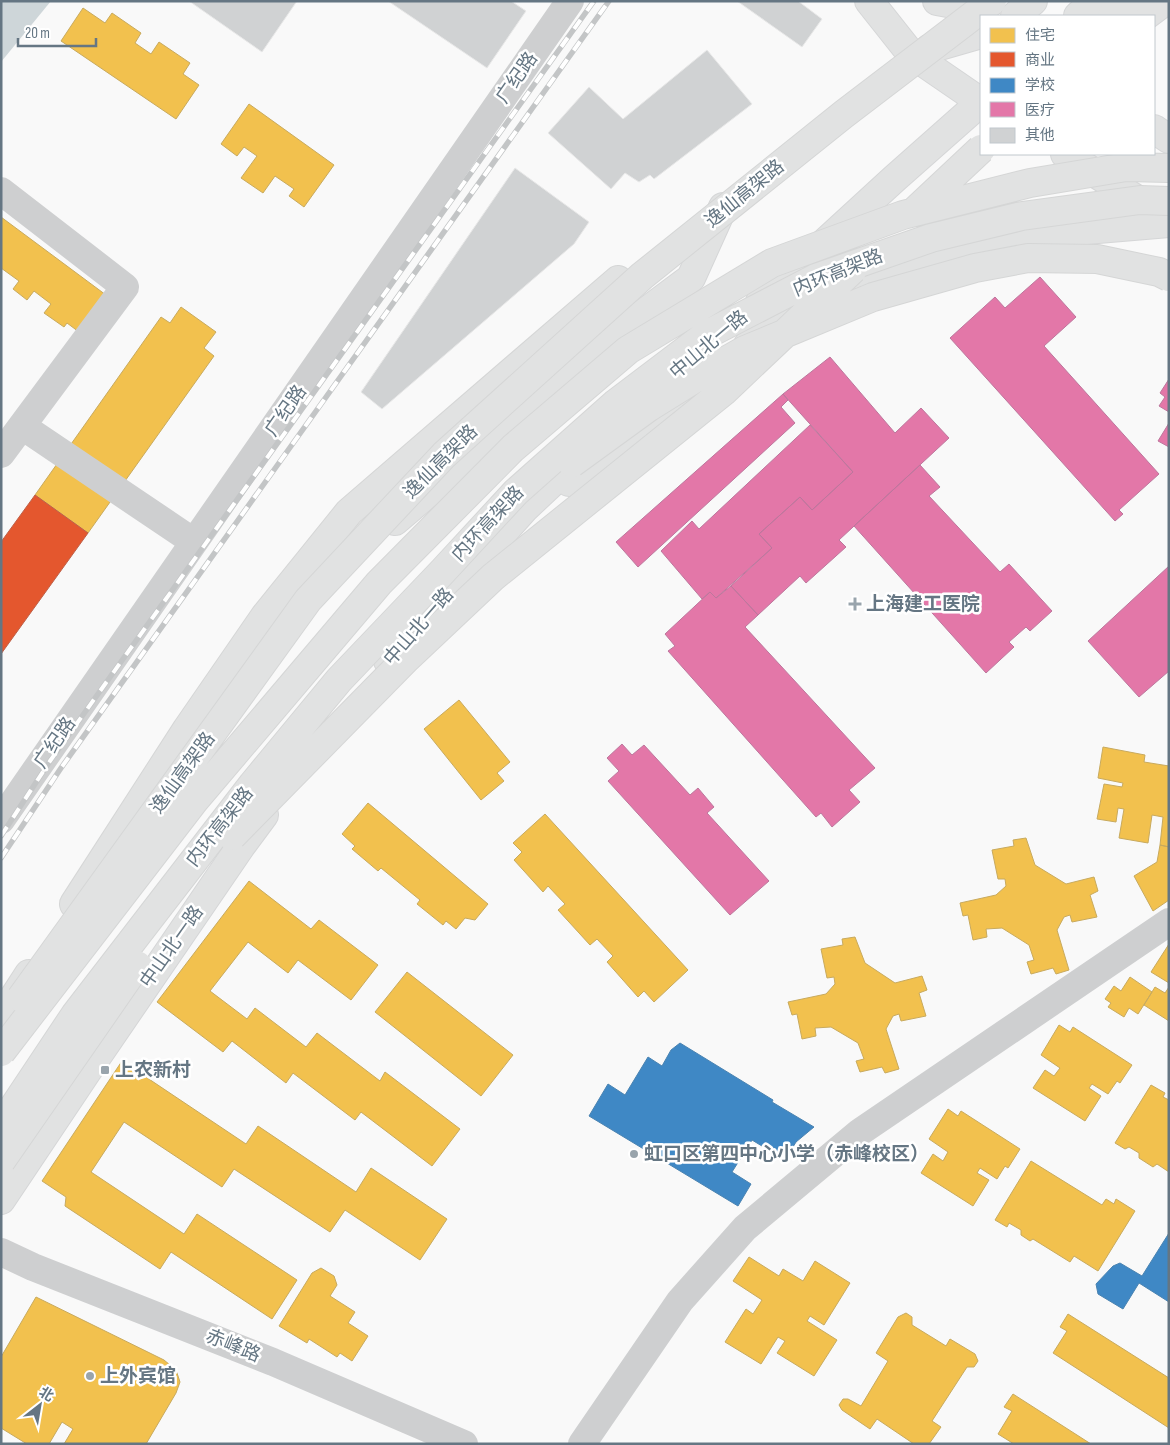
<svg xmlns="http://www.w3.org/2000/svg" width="1170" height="1445" viewBox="0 0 1170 1445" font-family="'Sofia Sans Condensed','Noto Sans SC',sans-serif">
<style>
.water{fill:#ced6d9}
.homes{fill:#f2c14e;stroke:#c8aa5e}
.shops{fill:#e4572e;stroke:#be6048}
.schools{fill:#3f88c5;stroke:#4a83b1}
.health{fill:#e377a8;stroke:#bd779d}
.building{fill:#d0d2d3;stroke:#e8e8e8}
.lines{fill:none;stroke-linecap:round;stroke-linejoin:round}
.major-casing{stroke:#d5d6d7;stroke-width:30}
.highway-casing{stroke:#d5d6d6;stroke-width:30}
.minor{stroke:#cecfd0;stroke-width:28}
.major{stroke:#e1e2e2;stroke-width:28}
.highway{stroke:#e1e2e2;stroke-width:28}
.rail-casing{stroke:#c3c5c6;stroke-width:5.5}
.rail{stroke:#fff;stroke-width:4;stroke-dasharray:11;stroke-linecap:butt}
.highway-bridge-casing{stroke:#d5d6d6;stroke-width:30;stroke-linecap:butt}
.highway-bridge{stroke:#e1e2e2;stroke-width:28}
.poi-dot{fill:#99a4ac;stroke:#fff;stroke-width:2}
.labels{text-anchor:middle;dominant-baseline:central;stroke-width:5;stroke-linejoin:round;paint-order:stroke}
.street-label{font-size:19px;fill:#657683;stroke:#fff}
.poi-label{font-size:19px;font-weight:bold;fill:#657683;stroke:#fff;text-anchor:start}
</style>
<rect width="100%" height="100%" fill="#f9f9f9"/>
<path class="water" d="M1,1h50l-50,61z"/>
<path class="homes" d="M83,8l22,15 7,-10 29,20 -6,10 16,11 8,-12 31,21 -7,11 16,11 -23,34 -115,-78z
M249,104l85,61 -30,42 -15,-11 5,-7 -19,-13 -12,17 -22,-15 16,-22 -13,-9 -7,9 -16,-12z
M1,217l105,78 -27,37 -12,-9 -3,4 -20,-14 7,-9 -17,-13 -7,9 -14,-11 6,-8 -18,-13z
M181,307l35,25 -12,16 10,8 -126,177 -53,-38 126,-178 9,6z
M459,700l51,62 -13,11 7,8 -23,19 -57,-71z
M1103,747l42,8 -1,7 25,4v81l-9,-2 3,-28 -11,-2 -4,28 -29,-5 5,-29 -6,-1 -2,14 -19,-3 7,-35 18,3 1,-4 -25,-5z
M368,803l120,101 -13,16 -10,-2 -9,11 -10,-8 -3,4 -26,-21 3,-4 -39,-32 -3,3 -26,-22 3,-3 -13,-12z
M545,814l143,156 -34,32 -10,-11 -6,6 -31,-35 6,-6 -16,-17 -7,6 -32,-35 7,-6 -17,-18 -5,6 -29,-32 8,-8 -9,-9z
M1026,838l9,27 31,19 28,-7 4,14 -8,4 7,22 -25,5 -2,-7 -6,2 -7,13 12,40 -13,4 -3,-6 -22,6 -4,-12 7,-2 -5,-15 -27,-17 -16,1 1,8 -14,3 -5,-25 -5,1 -3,-13 36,-8 10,-9 -1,-7h-7l-6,-29 22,-4 -1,-6z
M1160,845l9,2v53l-16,11 -19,-35 23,-14z
M249,881l62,48 8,-9 59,45 -27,35 -53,-40 -10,13 -40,-31 -38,49 37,28 8,-11 51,39 11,-14 63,48 5,-9 75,57 -28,37 -71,-54 -6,8 -62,-47 -7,10 -54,-42 -9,11 -66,-50z
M855,937l10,26 30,20 27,-7 5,14 -8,3 7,23 -25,5 -2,-7 -6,2 -7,13 13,40 -14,4 -3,-6 -22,5 -4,-11 8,-2 -6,-16 -27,-16 -16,1 1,8 -14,3 -5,-25 -5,1 -4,-13 38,-8 9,-10 -1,-7 -7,1 -6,-29 22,-4 -1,-6z
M1169,944v39l-18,-11z
M407,972l106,83 -32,41 -106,-84z
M1130,977l22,15 -14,22 -9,-6 -5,9 -16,-10 3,-4 -6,-4 9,-13 7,5z
M1155,987l10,6 4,-6v34l-25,-16z
M1059,1025l11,7 3,-5 59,38 -12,18 -3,-2 -9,13 -16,-10 -3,4 12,8 -16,25 -52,-33 12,-18 9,6 6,-8 -19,-13z
M122,1061l124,83 12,-18 98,66 15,-24 76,51 -27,41 -75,-50 -15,22 -96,-63 -12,18 -98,-65 -33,50 93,62 13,-20 100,66 -25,39 -101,-67 -11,17 -95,-63 1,-9 -24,-16z
M1151,1085l14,8 -2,4 6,3v72l-12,-8 -4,3 -14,-9v-5l-10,-6 -4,2 -10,-6z
M948,1109l10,7 3,-5 59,38 -12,19 -3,-2 -8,13 -17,-11 -3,5 12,7 -16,26 -52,-33 12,-19 10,7 5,-9 -19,-13z
M1031,1161l71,44 4,-6 8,5 2,-5 19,12 -37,60 -24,-15 -4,6 -37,-23 -3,2 -9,-6v-5l-12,-7 -2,4 -12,-7z
M749,1257l30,19 4,-7 20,12 12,-20 35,22 -26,42 -14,-9 -3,5 30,19 -23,36 -37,-23 8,-12 -7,-4 -17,27 -36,-22 21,-33 7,5 9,-14 -29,-19z
M321,1268l13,8 3,9 -7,11 25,16 -7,11 20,13 -16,25 -12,-8 -3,4 -28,-18 -2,4 -28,-17 33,-53z
M36,1297l128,63 12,10 4,12 -4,11 -30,51h-82l9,-15 -11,-7 -13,22h-22l-26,-16v-71z
M906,1313l6,4v8l34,21 4,-7 25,15 3,7 -4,6h-7l-35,54 9,6 -12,17h-15l-37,-25 -7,10 -28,-19 -3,-5 4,-6h5l13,7 27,-45 -12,-8 22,-36z
M1068,1314l101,64v50l-116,-75 14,-22 -7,-4z
M1013,1394l78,50h-77l-16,-10 14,-23 -8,-4z"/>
<path class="shops" d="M35,495l53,38 -87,121v-112z"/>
<path class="schools" d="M680,1043l93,57 -1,2 42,25 -18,15 -11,18 -33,-20 -20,32 19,12 -13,22 -149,-90 19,-32 17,11 23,-38 14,9 9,-16z
M1169,1233v69l-30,-19 -16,26 -25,-15 -2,-10 17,-18 7,-3 22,13z"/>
<path class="health" d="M1040,277l36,40 -32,29 115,128 -40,36 4,4 -8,7 -165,-183 45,-41 10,11z
M830,357l65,76 26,-25 28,30 -110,102 7,7 -40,36 -6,-7 -42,39 -27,-29 41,-38 -13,-14 41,-37 12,13 41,-38 -70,-78z
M1169,379v33l-10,-6 6,-9 -5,-4z
M783,394l5,6 -7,7 14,16 -157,144 -22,-25z
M1169,423v24l-11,-6z
M810,425l43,47 -41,38 -12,-13 -41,37 13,14 -56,50 -6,-6 -8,7 -41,-48 31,-30 7,8z
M920,465l20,22 -11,9 71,76 9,-8 43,47 -22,20 -4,-4 -17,15 5,5 -28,26 -132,-147z
M1169,566v105l-30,26 -51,-56z
M731,586l27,29 -13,12 130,141 -26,22 11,12 -28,25 -11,-14 -5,4 -148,-166 7,-5 -10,-12 45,-42 6,6z
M622,744l10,11 12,-10 46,50 8,-7 16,19 -7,6 62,68 -39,34 -122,-134 11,-10 -12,-13z"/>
<path class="building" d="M189,1h108l-35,51z
M388,1h123l15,10 -39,57z
M737,1h61l24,18 -20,28z
M707,50l45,54 -98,75 -4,-4 -11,7 -14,-9 -14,16 -63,-56 41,-46 34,32z
M515,168l74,54 -15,22 -192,165 -21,-17z"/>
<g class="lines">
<g class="major-casing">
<path id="major" d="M869,1l42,53 70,48
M937,1l27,5 17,11
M1015,16l18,-15
M1078,16l16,-15
M1145,16l20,-15
M929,49l52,-15
M1154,129l15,10
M1065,154l87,55
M760,302l134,-123 87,-77
M748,345l41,-33 63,-33 141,-41 176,-15
M569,482l40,-24 82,-67
M395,521l217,-184 79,-59 32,-71
M388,661l137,-153 65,-61
M1,1200l91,-136 149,-218 23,-31"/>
</g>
<g class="highway-casing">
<path id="highway" d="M1112,16l15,-15
M74,904l113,-175 78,-113 84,-104 269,-232
M1,1017l28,-43"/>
</g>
<path class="minor" d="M1,191l124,96 -124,167
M22,426l172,116
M1,820l569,-819
M1,1252l32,15 240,95 191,82
M582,1444l98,-143 65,-73 115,-96 309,-210"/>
<use href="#major" class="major"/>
<use href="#highway" class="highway"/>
<g class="rail-casing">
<path id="rail" d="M1,836l49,-75 544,-760
M1,858l60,-90 548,-767"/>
</g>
<use href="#rail" class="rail"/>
<g class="highway-bridge-casing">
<path id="highway-bridge" d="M916,210l65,-61
M572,463l77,-56 45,-28 51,-29 128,-53 102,-29 53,-10 69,1 62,13 10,5
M232,836l175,-178 86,-81 231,-186 129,-122
M21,998l287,-398 136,-145 198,-179 202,-162 148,-113
M1,1052l193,-251 185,-218 134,-135 115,-98 144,-87 131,-48 127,-32 96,-16 43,1
M1,1126l74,-111 178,-231 86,-104 104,-109 73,-79 99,-88 91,-69 110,-57 115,-40 91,-22 118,-16 29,1
M1,1161l136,-196"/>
</g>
<use href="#highway-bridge" class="highway-bridge"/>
</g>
<g class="poi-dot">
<path d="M852.5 596.5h5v5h5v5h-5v5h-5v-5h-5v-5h5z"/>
<rect x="100" y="1065" width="10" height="10" rx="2.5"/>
<circle cx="634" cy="1154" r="5"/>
<circle cx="90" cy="1376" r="5"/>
</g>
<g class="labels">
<g class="street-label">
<text transform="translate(517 78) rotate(-55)">广纪路</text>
<text transform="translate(745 194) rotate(-39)">逸仙高架路</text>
<text transform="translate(838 273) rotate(-22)">内环高架路</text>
<text transform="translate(709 345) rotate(-40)">中山北一路</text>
<text transform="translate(286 411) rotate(-55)">广纪路</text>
<text transform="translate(441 462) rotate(-45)">逸仙高架路</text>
<text transform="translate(488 524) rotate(-47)">内环高架路</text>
<text transform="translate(419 627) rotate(-49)">中山北一路</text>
<text transform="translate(55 743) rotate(-55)">广纪路</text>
<text transform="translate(183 773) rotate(-54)">逸仙高架路</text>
<text transform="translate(220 827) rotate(-52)">内环高架路</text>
<text transform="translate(172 947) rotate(-55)">中山北一路</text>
<text transform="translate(233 1346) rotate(22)">赤峰路</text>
</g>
<g class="poi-label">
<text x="866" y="604">上海建工医院</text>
<text x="115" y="1070">上农新村</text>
<text x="644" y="1154">虹口区第四中心小学（赤峰校区）</text>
<text x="100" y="1376">上外宾馆</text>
</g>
</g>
<rect width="1170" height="1445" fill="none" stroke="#657683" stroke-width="5"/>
<rect x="980" y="15" width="175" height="140" fill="#ffffff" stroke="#c1c8cd"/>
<rect x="990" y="28" width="25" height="15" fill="#f2c14e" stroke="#c1c8cd"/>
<text x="1025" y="40" font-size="15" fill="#657683">住宅</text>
<rect x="990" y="52" width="25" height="15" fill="#e4572e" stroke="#c1c8cd"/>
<text x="1025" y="65" font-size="15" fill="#657683">商业</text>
<rect x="990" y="78" width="25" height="15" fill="#3f88c5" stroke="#c1c8cd"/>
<text x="1025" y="90" font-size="15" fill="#657683">学校</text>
<rect x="990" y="102" width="25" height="15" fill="#e377a8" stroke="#c1c8cd"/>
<text x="1025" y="115" font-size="15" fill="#657683">医疗</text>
<rect x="990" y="128" width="25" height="15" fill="#d0d2d3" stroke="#c1c8cd"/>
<text x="1025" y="140" font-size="15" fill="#657683">其他</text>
<g transform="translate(40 1405) rotate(31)" stroke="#ffffff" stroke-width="4" paint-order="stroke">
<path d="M0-4L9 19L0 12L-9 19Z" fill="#657683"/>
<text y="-8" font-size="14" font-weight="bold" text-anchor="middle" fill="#657683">北</text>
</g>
<path d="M18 38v8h78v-8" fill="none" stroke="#657683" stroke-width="2.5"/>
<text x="25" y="38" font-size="15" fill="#657683" stroke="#ffffff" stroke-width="4" paint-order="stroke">20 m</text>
</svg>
